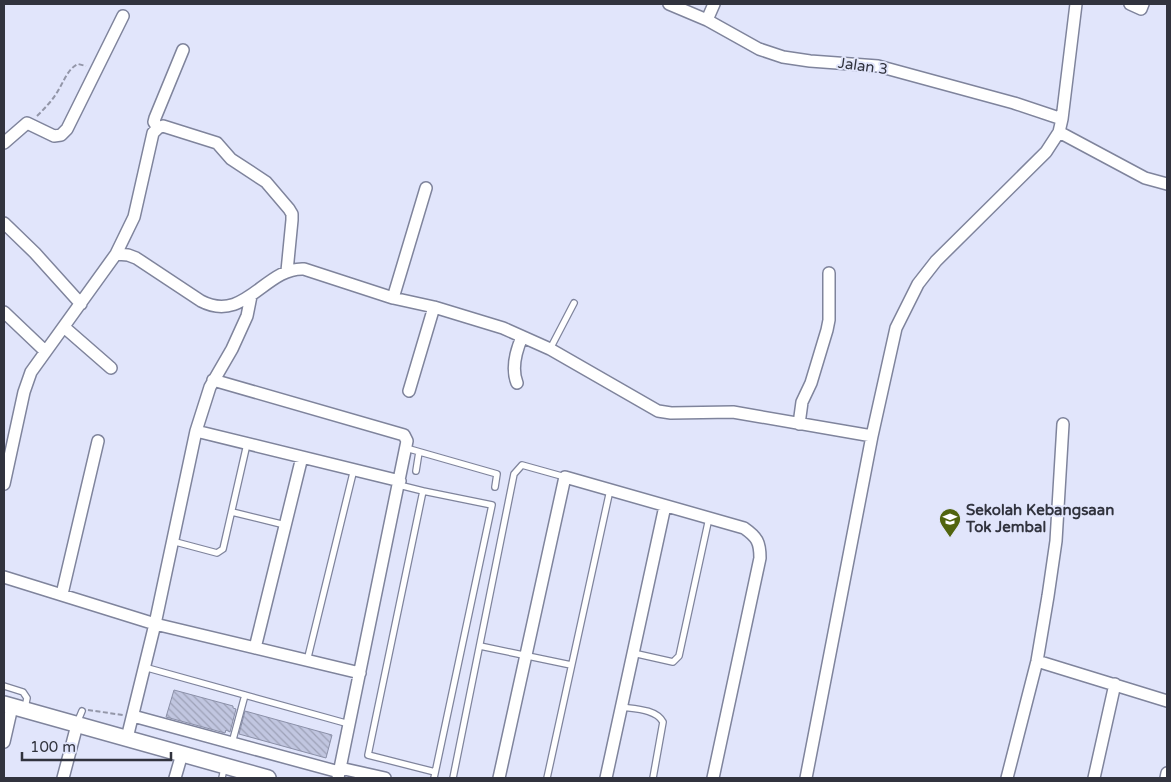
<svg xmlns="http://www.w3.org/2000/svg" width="1171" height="782" viewBox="0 0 1171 782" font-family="'Varela Round',sans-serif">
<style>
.building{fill:url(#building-back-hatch);stroke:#8b90a8}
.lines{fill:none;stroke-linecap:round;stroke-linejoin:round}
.service-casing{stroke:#7f849c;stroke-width:8}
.minor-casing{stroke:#7f849c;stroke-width:14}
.secondary-casing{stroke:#7f849c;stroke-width:18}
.path{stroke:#9396a8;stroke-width:2;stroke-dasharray:5 2.5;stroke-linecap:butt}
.service{stroke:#fff;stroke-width:5.5}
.minor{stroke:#fff;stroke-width:11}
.secondary{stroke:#fff;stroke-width:15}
.labels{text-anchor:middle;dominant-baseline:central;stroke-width:4;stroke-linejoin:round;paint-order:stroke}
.street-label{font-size:15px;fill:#31333e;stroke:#e1e5fb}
.poi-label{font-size:15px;font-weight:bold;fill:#31333e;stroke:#e1e5fb;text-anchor:start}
</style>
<defs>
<pattern id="building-back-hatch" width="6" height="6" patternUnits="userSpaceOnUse" patternTransform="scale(1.25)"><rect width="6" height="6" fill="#c1c6e0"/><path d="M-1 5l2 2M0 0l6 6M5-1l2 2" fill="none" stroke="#9da1b7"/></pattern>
</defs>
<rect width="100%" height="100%" fill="#e1e5fb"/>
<path class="building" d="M174,690l59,16v2l3,1 -6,23 -4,-2 -1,3 -59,-16z
M245,711l87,24 -6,23 -87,-24z"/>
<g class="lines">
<g class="service-casing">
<path id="service" d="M550,349l24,-46
M406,448l91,26 -2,13
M416,471l3,-19
M399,485l24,6
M232,512l53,13
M172,541l45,12 6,-4 24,-105
M480,646l91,19
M633,653l40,9 6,-6 30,-138
M307,661l47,-192
M144,667l205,57
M4,686l19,6 4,6 -2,10
M621,707c14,2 35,2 42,15l-10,56
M77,723l5,-12
M232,743l13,-48
M222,778l2,-10
M434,778l58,-273 -69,-14 -55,264 67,17
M453,778l61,-304 8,-9 43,12
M547,778l63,-288"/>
</g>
<g class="minor-casing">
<path id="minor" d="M669,4l38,16 52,29 24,8 27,4 68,5 136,37 48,16
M1130,4l11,5 2,-5
M707,20l7,-16
M158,128l-4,-6 1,-4 28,-68
M1059,132l86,46 22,6
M4,143l23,-20 27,13 7,-1 6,-6 56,-113
M4,223l31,30 46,51
M116,254l18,-37 19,-84 5,-5 5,-2 54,17 14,16 35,23 23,27 3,5v6l-5,51
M393,298l33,-110
M4,312l41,39
M64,327l47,41
M213,380l191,55 3,6 -69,337
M517,383c-6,-15 -1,-32 5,-46
M409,391l25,-84
M799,424l3,-22 9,-19 16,-53 2,-10v-47
M196,431l204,50
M4,484l20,-92 7,-20 85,-118 12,1 8,3 65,43c44,23 64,-34 103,-32l89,29 41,9 69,21 47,21 108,62 13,2 62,-1 139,24
M4,577l151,47 205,49
M62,594l36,-153
M255,648l47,-191
M1037,661l130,40
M133,716l206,56
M127,738l28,-114 41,-193 14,-44 22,-38 15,-33 4,-20
M4,742l8,-35
M340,768l45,10
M63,778l14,-53
M175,778l7,-24
M499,778l66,-301 179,51c13,9 16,14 16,30l-47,220
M606,778l59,-272
M806,778l66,-342 24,-108 22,-44 18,-23 110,-109 13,-20 3,-13 14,-115
M1007,778l30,-117 11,-65 8,-55 7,-117
M1094,778l21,-94
M1166,778l1,-5"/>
</g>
<g class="secondary-casing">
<path id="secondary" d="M4,704l264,74"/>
</g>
<path class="path" d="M37,116c7,-7 14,-14 19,-22 7,-10 11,-25 22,-30l8,2
M88,710l35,5"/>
<use href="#service" class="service"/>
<use href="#minor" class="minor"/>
<use href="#secondary" class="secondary"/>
</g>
<defs>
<g id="school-pin" transform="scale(1.125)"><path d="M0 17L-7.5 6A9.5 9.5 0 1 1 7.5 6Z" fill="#51640e" stroke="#e1e5fb"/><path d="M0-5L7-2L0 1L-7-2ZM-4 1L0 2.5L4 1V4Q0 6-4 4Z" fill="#fff"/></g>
</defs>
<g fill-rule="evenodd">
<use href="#school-pin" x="950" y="519"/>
</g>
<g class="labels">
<g class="street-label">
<text transform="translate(863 66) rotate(8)">Jalan 3</text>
</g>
<g class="poi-label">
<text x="966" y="510">Sekolah Kebangsaan<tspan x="966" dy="17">Tok Jembal</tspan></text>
</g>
</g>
<rect width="1171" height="782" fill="none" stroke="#31333e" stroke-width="10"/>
<path d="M22 752v8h149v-8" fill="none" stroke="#31333e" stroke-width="2.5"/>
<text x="30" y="752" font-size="15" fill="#31333e" stroke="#e1e5fb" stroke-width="4" paint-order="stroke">100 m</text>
</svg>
